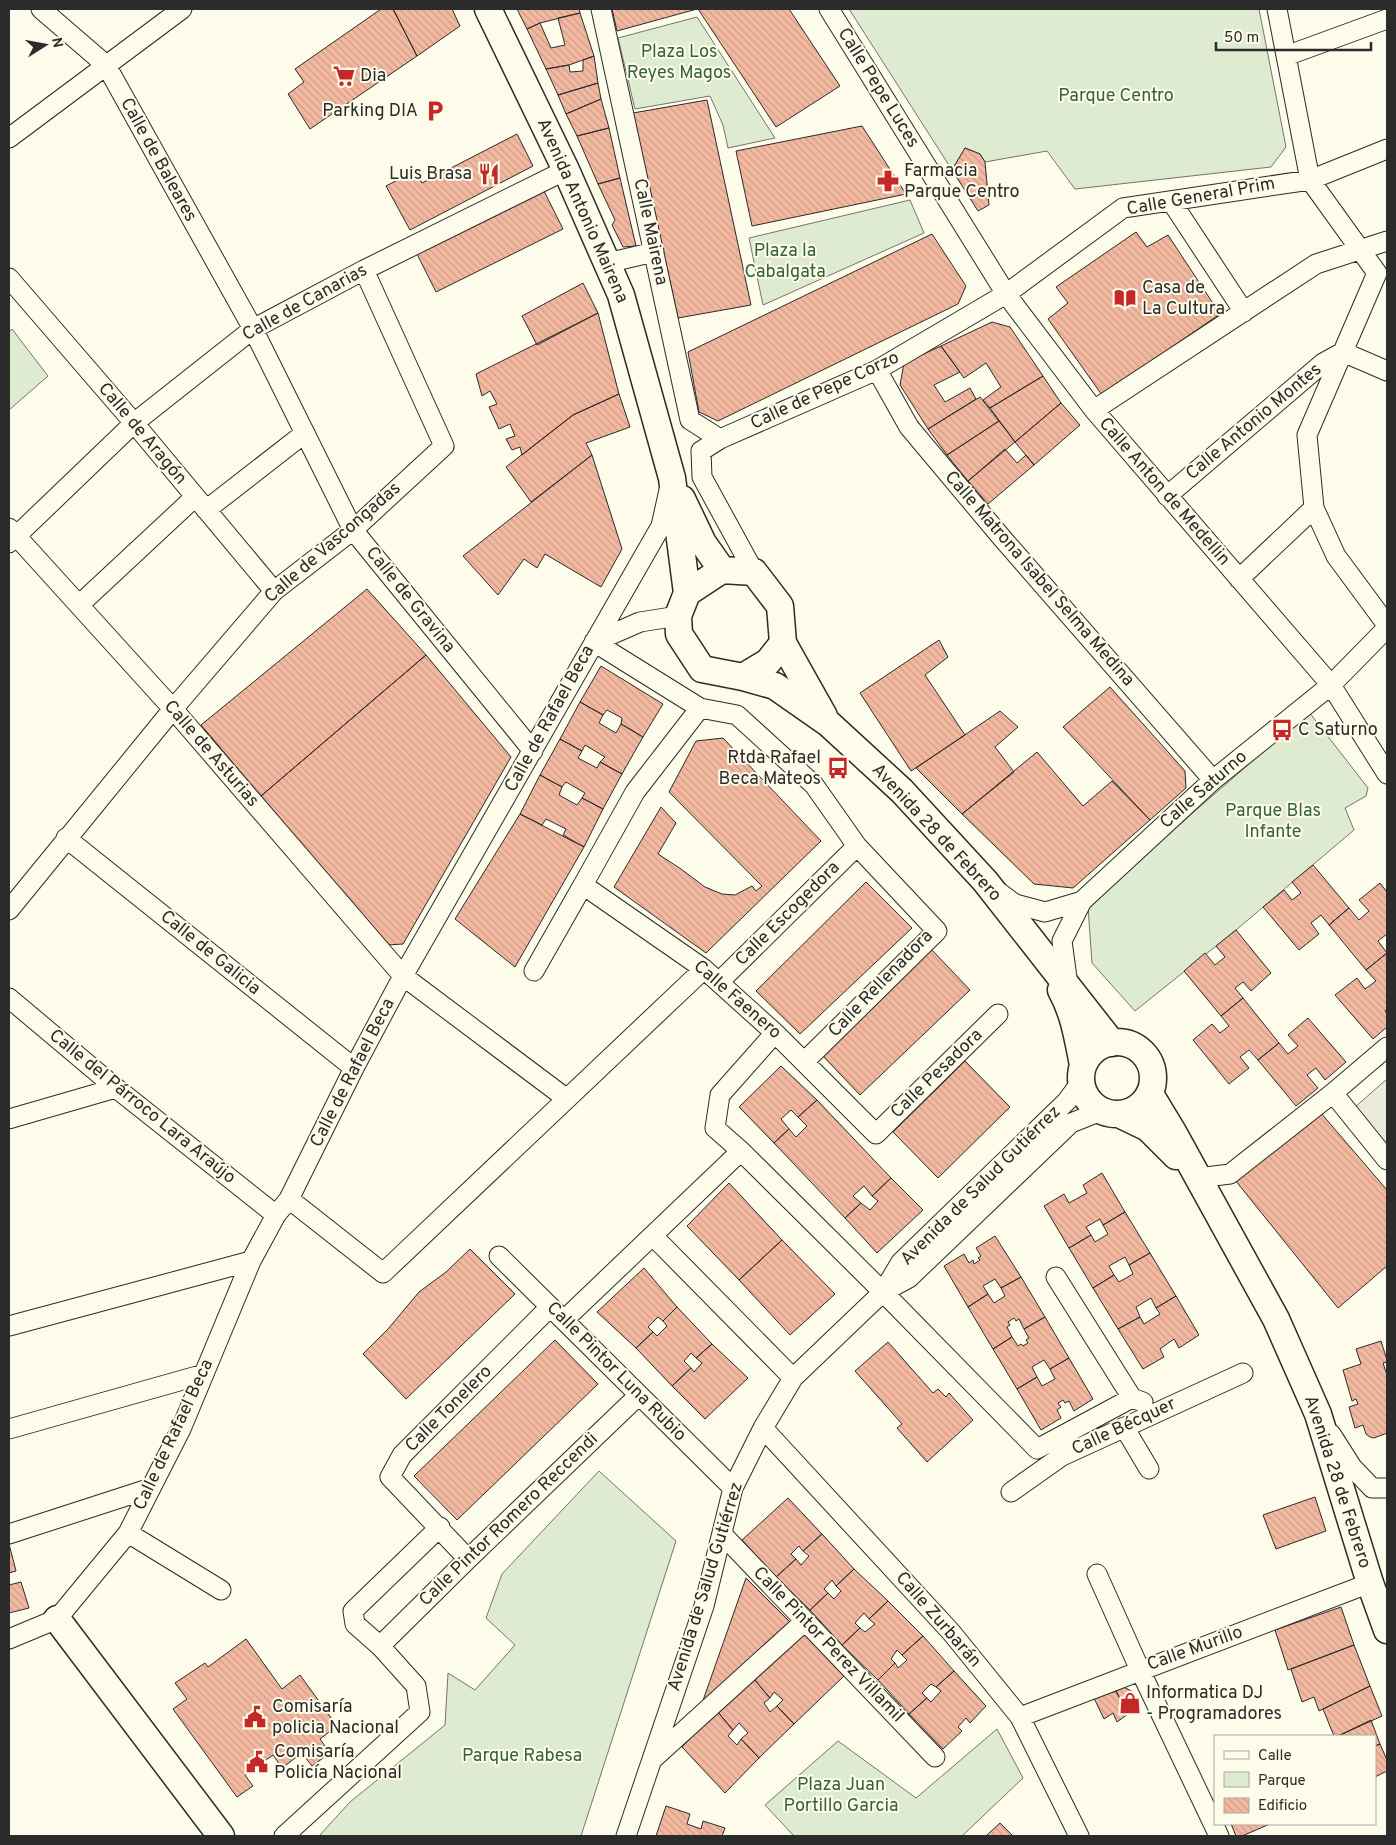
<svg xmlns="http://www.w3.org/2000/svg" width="1396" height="1845" viewBox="0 0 1396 1845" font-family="Overpass,sans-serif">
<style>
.park{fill:#deebd1;stroke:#74746e}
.parking{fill:#eceadb;stroke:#74746e}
.building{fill:url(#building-back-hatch);stroke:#2b2b2b}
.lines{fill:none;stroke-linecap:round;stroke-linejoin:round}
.street-casing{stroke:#2b2b2b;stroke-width:21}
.secondary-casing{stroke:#2b2b2b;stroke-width:29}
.street{stroke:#fdfbea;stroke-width:19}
.secondary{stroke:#fdfbea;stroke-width:26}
.labels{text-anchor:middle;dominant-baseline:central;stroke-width:4;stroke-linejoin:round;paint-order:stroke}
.park-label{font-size:18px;fill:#34623c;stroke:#fdfbea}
.poi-label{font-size:18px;fill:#2b2b2b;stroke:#fdfbea;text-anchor:start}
.street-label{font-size:18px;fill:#2b2b2b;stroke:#fdfbea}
</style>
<defs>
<pattern id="building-back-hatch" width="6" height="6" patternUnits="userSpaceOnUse" patternTransform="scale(1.25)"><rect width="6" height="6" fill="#f2b8a0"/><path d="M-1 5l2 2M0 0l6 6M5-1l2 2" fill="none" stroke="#d09e8a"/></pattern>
</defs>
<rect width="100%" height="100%" fill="#fdfbea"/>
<path class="park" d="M849,9h410l27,138 -15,20 -196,22 -28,-38 -62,11 -5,-8 -15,-6 -13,22z
M697,17l78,121 -47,10 -5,-23 -13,-29 -75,13 -17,-71z
M910,200l14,33 -161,72 -14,-67z
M12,329l36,47 -39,34v-78z
M1309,712l59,76 -2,8 -21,12 9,22 -118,100 -101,81 -43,-48 -4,-56 108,-97z
M599,1471l77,70 -95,295h-262l31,-34 95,-77 3,-52 27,17 40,-45 -29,-27 16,-44z
M997,1729l26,49 -61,58h-168l-29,-31 73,-64 78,57z"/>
<path class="parking" d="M1387,1079v69l-33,-40z"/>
<path class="building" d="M381,9h12l24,47 -107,73 -22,-35 16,-12 -9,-13z
M393,9h59l8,17 -43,30z
M517,9h62l1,4 -40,10 -13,6z
M612,9h85l-80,22z
M698,9h91l51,77 -64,41z
M580,13l14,43 -25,9 -23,4 -19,-40 13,-6 11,25 14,-3 -7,-27z
M594,56l4,27 -40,12 -12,-26 23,-4 1,7 13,-1v-11z
M598,83l3,16 -35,15 -8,-19z
M601,99l8,29 -32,8 -11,-22z
M707,100l44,205 -73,13 -45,-205z
M862,126l44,68 -154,32 -16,-75z
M609,128l11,50 -22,6 -21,-48z
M517,134l16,32 -123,64 -24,-44 29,-15 7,12z
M965,148l15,6 5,8 4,43 -11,6 -26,-41z
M620,178l16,68 -13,1 -11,-22 3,-5 -17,-36z
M543,189l20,40 -127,63 -20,-40z
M1136,232l11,15 21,-12 52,79 -118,81 -54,-76 20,-16 -12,-16z
M932,234l34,52 -8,18 -240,117 -19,-9 -11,-60z
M583,283l15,30 -61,32 -15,-29z
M598,313l21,81 -46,21 -51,40 -2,-8 -8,3 -6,-11 9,-3 -5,-12 -11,5 -10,-22 8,-3 -7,-13 -8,5 -6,-22z
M992,322l18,5 33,49 -53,32 -7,-8 18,-13 -15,-24 -22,15 -23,-32z
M941,346l19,26 -26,13 11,17 25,-14 6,11 -48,30 -28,-44 4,-22z
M1043,376l18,27 -46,39 -25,-34z
M619,394l11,33 -44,16 6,12 -61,47 -25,-35 67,-52z
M980,397l19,24 -52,34 -19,-26z
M1061,403l19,22 -46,40 -19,-23z
M999,421l16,21 -47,39 -21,-26z
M1005,449l12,14 9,-8 8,10 -46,39 -20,-23z
M592,455l30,94 -21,38 -56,-33 -8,14 -13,-9 -26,36 -35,-39z
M367,589l59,66 -165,141 -60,-71z
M939,640l9,17 -23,18 40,60 -54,36 -51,-78z
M426,655l85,102 -108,187 -16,1 -126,-149z
M601,666l62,38 -20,33 -22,-13 1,-6 -15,-8 -4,5 -23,-13z
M1110,687l75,84 1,17 -36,32 -87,-93z
M580,702l23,13 -4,8 17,10 5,-9 22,13 -21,37 -22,-12 5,-5 -20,-12 -3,6 -22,-12z
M1000,711l18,16 -23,20 19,25 -52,42 -46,-46z
M723,738l98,103 -115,112 -92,-66 47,-80 15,16 -18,31 23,15 24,18 17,7 13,1 17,-9 4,5 6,-5 -93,-94 27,-51z
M560,739l22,12 -4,7 19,10 3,-6 22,12 -19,35 -21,-11 3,-5 -19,-11 -4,5 -22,-12z
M1037,752l46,54 29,-25 38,39 -77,68 -39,-4 -72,-70z
M540,775l22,12 -3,8 18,10 5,-7 21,11 -19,38 -21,-12 3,-6 -20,-10 -4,6 -22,-11z
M520,814l64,33 -69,120 -60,-48z
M1313,865l36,43 -20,17 -8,-10 -10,8 8,11 -20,16 -36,-43 21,-17 8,10 9,-7 -9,-11z
M866,882l46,46 -112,106 -44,-43z
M1380,883l7,9v42l-9,7 9,12 -21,17 -37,-45 20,-17 10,12 10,-9 -10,-11z
M1236,930l35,43 -20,18 -8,-9 -8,6 8,10 -22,18 -37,-45 21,-18 10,12 10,-8 -9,-11z
M931,949l39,41 -110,105 -39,-41z
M1387,953v56l-2,2 2,3v13l-14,12 -38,-44 22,-17 8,11 11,-8 -10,-11z
M1243,998l36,45 -21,17 -9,-10 -9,7 9,11 -20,16 -36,-44 19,-16 8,9 9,-7 -8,-10z
M1308,1018l38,44 -21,18 -9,-12 -9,7 11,13 -22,18 -38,-46 21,-17 9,11 10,-8 -10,-11z
M965,1061l45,46 -72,71 -45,-46z
M781,1066l36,34 -19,17 -7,-7 -10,9 8,10 -15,14 -35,-36z
M817,1100l74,78 -19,18 -8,-10 -11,10 8,7 -16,15 -71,-75 15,-14 7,8 11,-11 -9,-9z
M1320,1112l67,78v76l-49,42 -103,-128z
M1102,1173l23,39 -22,13 -3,-6 -14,8 5,8 -22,13 -25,-42 20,-12 5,9 18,-10 -4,-8z
M891,1178l32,32 -46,43 -32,-35 16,-15 9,7 8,-9 -6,-5z
M729,1183l53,57 -43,40 -52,-54z
M1125,1212l25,41 -21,12 -4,-8 -16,9 5,9 -21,13 -24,-40 22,-13 4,7 13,-8 -5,-9z
M995,1236l26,41 -20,11 -6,-9 -12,7 5,8 -20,13 -24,-41 20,-12 5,9 4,-3 1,4 6,-4 -2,-2 3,-2 -5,-8z
M782,1240l53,54 -45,41 -51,-55z
M470,1249l45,45 -109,105 -43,-45 25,-25 31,-37 27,-20z
M1150,1253l26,43 -20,12 -5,-10 -15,9 4,10 -22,12 -25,-41 21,-13 5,7 14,-8 -4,-9z
M644,1268l33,39 -14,14 -5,-4 -10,10 5,5 -17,16 -39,-36z
M1021,1277l24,40 -21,12 -5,-10 -3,2 -2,-3 -6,4 2,3 -3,2 5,10 -19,12 -25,-42 20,-13 6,9 11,-7 -4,-8z
M1176,1296l23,39 -20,13 -5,-9 -14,10 4,8 -21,12 -25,-40 22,-12 4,7 16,-10 -4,-6z
M677,1307l35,37 -16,14 -5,-5 -7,8 7,7 -19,18 -36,-38 17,-16 4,4 10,-10 -4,-5z
M1045,1317l24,41 -19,11 -6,-9 -12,7 5,10 -20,12 -24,-40 19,-12 6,9 3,-2 2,2 5,-3 -2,-3 3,-2 -5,-9z
M555,1340l43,44 -141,136 -43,-44z
M1381,1341l6,19v2l-4,1 4,12v58l-13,5 -4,-1 -4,-3 -3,-9 -8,3 -6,-21 9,-3 -2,-5 -4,2 -9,-31 18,-6 -5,-15z
M888,1342l45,51 5,-4 8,8 3,-4 24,27 -46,42 -30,-34 5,-4 -47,-53z
M712,1344l36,34 -43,41 -33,-33 19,-18 3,4 8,-9 -6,-5z
M1069,1358l24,41 -19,12 -5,-10 -4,2 -2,-3 -5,3 3,4 -4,3 4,8 -20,12 -24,-41 20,-12 5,9 13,-7 -5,-10z
M1315,1497l11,34 -50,18 -13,-34z
M788,1498l34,36 -19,17 -4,-5 -8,8 5,5 -20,18 -34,-37z
M822,1534l32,35 -18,17 -4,-6 -8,9 4,4 -18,17 -34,-33 20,-18 5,6 8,-9 -6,-5z
M9,1544l7,27 -7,2z
M854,1569l34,32 -19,18 -5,-6 -9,10 5,5 -18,17 -32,-35 18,-17 6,6 7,-8 -5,-5z
M746,1578l47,47 -93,84z
M21,1582l8,26 -20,5v-28z
M888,1601l35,35 -21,19 -5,-5 -6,9 4,4 -17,17 -36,-35 18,-17 5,4 10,-8 -6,-5z
M1341,1607l13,38 -66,25 -13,-40z
M801,1631l43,45 -50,48 -17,-18 6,-6 -9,-8 -4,6 -16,-19z
M923,1636l31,35 -18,16 -5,-3 -9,9 5,5 -18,16 -31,-34 17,-17 3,5 9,-8 -5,-5z
M246,1639l36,50 18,-14 37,51 -17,13 10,14 -18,13 -10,-13 -20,15 -9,-13 -28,20 8,11 -16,11 -64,-88 14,-10 -12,-16 30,-20 3,4z
M1354,1645l16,41 -51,25 -5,-14 -12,5 -11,-33z
M954,1671l32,35 -16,17 -4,-5 -8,9 4,4 -19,18 -34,-35 18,-16 4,4 10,-11 -5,-4z
M754,1679l16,19 -6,5 6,9 7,-6 17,18 -35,34 -18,-19 7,-6 -9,-10 -6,7 -16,-19z
M1370,1686l12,30 -44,20h-4l-11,-27z
M1124,1687l9,5 7,19 -12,3 -12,-23z
M1116,1691l12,23 -11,8 -4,-9 -9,6 -10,-21z
M717,1711l16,19 -5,6 9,9 4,-6 18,19 -34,35 -43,-46z
M1371,1720l9,24 -5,2v-10h-37z
M1380,1744l7,16v11l-12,6v-31z
M666,1806l24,8 -3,10 14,5 2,-8 22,7 -3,8h-66z
M1000,1823l13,13h-27z
M1231,1824h39l-28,12h-6z"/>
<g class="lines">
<g class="street-casing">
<path id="street" d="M41,9l65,56 147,264 100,201 180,221
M601,9l89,411 30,19
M829,9l177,285 88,116 237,275 56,89
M1277,9l33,171 67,93 -70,162 7,73 22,48 51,69
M1286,56l101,-37
M9,138l173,-129
M1171,201l73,111
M607,263l47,-11
M9,278l125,145 140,168
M877,370l32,57 93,111 211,242
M1094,410l222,-146 71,-23
M1167,496l156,-133 20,-11 44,19
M206,510l99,-77
M9,528l164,181 230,267 164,123
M9,543l125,-120 119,-94 111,-59 202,-100
M754,572l-52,-95 -1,-26 19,-12 157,-69 129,-76 117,-86 187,-28 77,-31
M1239,579l75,-71
M79,605l116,-108
M594,642l106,66 37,7 77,70 43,61 80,85 -133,131
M594,642l46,-20 38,-6
M700,708l-65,84 -52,93 121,84 71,64 101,101 122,-120
M66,838l288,230
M1000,893l15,11 30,8 37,-11
M9,910l164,-201 101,-118 79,-61 91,-84 -80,-176
M534,971l49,-86
M719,982l138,-136
M1068,985l-6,-44 20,-40 131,-121 118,-95 56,-57
M9,998l107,90 160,127
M775,1033l-55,62 -5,33 26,23 142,141 154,157 95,-51
M1387,1047l-54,46 54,67
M9,1119l107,-31
M1198,1178l32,-4 103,-81
M289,1199l94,74 321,-304
M653,1236l140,142
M499,1256l234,232
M1056,1277l76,121 11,4
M883,1292l26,-14 162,-155 30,-12
M564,1320l177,-169
M9,1326l242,-65
M1124,1427l25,42
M763,1428l188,204 69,85 59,119
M9,1429l195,-55
M1331,1434l21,33 20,21h15
M1011,1492l51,-36 181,-83
M128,1533l93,57
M9,1534l142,-46
M722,1534l213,223
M468,1559l-78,-82 12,-22 148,-148
M1097,1574l43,96 79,166
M9,1639l48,-20 71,-86 53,-104 70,-168 25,-46 13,-16 65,-131 49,-92 258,-450 8,-36
M380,1646l88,-87 171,-164
M1020,1717l350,-134
M654,1758l151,-137
M284,1836l136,-124 -4,-26 -36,-40 -25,-22 -2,-13 87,-84
M626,1836l78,-230 29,-118 30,-60 30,-50 90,-86 18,-30 166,-161 14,-19"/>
</g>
<g class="secondary-casing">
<path id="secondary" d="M488,9l78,161 55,125 51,183 15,115
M682,499l21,44 19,27
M783,643l41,73
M743,677l25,-15 15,-19 -3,-37 -26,-34 -32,-2 -35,23 -9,23 1,18 23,35 41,8 32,9 53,37 74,68 83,90 127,162
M1061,990c13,23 17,50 22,75
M1081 1078a36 36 0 1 1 72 0a36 36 0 1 1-72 0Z
M1150,1094l23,38 103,187 42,95 52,169 17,47
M1121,1115l27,13 28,28
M57,1619l164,217"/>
</g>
<use href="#street" class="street"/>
<use href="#secondary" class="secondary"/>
</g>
<defs>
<g id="supermarket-bare" transform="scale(1.725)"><path d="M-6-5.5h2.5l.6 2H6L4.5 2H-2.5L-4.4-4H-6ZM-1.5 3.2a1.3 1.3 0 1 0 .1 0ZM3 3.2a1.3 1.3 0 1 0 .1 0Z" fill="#c62828" stroke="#fdfbea" stroke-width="2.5" paint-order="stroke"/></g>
<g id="parking-bare" transform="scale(1.725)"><path d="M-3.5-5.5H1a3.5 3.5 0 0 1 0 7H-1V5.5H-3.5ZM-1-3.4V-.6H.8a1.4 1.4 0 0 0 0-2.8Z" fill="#c62828" stroke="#fdfbea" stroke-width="2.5" paint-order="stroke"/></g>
<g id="restaurant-bare" transform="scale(1.725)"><path d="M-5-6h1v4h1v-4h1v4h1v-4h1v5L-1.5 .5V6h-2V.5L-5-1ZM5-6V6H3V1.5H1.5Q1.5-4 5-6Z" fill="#c62828" stroke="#fdfbea" stroke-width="2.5" paint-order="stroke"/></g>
<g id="pharmacy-bare" transform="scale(1.725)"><path d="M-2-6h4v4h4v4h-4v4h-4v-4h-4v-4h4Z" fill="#c62828" stroke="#fdfbea" stroke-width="2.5" paint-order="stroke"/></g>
<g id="library-bare" transform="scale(1.725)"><path d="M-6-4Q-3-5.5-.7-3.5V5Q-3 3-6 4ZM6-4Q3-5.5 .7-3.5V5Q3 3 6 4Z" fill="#c62828" stroke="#fdfbea" stroke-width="2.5" paint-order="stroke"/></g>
<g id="bus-bare" transform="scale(1.725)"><path d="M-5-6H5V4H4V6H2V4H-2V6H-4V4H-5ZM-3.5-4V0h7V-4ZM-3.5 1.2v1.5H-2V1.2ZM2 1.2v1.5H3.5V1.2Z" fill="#c62828" stroke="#fdfbea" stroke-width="2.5" paint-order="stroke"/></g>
<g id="shop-bare" transform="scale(1.725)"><path d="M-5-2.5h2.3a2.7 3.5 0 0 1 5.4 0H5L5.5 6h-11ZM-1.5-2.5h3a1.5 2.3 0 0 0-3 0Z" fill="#c62828" stroke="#fdfbea" stroke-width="2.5" paint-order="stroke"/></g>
<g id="civic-bare" transform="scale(1.725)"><path d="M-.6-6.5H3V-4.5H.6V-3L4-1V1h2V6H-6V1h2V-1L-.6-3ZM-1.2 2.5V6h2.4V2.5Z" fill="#c62828" stroke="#fdfbea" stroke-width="2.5" paint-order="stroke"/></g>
</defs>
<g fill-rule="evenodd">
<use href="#supermarket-bare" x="344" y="76"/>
<use href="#parking-bare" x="435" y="111"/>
<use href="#restaurant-bare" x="489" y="174"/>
<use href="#pharmacy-bare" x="888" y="181"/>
<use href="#library-bare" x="1125" y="298"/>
<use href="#bus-bare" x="1282" y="730"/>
<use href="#bus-bare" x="838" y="768"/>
<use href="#shop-bare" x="1130" y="1703"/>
<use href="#civic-bare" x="255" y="1717"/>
<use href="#civic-bare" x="257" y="1762"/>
</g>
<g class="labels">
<g class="park-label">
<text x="679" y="52">Plaza Los<tspan x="679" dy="21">Reyes Magos</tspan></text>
<text x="1116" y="96">Parque Centro</text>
<text x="785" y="251">Plaza la<tspan x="785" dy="21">Cabalgata</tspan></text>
<text x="1273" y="811">Parque Blas<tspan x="1273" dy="21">Infante</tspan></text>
<text x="522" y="1756">Parque Rabesa</text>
<text x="841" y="1785">Plaza Juan<tspan x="841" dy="21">Portillo Garcia</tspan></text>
</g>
<g class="poi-label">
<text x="360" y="76">Dia</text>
<text x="418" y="111" text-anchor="end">Parking DIA</text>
<text x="904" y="171">Farmacia<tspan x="904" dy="21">Parque Centro</tspan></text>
<text x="472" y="174" text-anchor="end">Luis Brasa</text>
<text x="1142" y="288">Casa de<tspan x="1142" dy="21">La Cultura</tspan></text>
<text x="1298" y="730">C Saturno</text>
<text x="821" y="758" text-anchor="end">Rtda Rafael<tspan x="821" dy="21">Beca Mateos</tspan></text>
<text x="1146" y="1693">Informatica DJ<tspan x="1146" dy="21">- Programadores</tspan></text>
<text x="272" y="1707">Comisaría<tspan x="272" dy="21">policia Nacional</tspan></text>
<text x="274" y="1752">Comisaría<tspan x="274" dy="21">Policía Nacional</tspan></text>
</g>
<g class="street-label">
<text transform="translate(878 88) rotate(58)">Calle Pepe Luces</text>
<text transform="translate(158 160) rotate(61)">Calle de Baleares</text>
<text transform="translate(1201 197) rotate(-10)">Calle General Prim</text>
<text transform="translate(582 211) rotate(66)">Avenida Antonio Mairena</text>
<text transform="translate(650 232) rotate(78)">Calle Mairena</text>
<text transform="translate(305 303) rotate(-29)">Calle de Canarias</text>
<text transform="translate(825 391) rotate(-25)">Calle de Pepe Corzo</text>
<text transform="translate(1254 422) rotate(-40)">Calle Antonio Montes</text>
<text transform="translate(142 434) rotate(50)">Calle de Aragón</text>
<text transform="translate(1164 492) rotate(49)">Calle Anton de Medellin</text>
<text transform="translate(333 543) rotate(-41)">Calle de Vascongadas</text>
<text transform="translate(1039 579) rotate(49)">Calle Matrona Isabel Selma Medina</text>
<text transform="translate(410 600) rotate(51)">Calle de Gravina</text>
<text transform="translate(550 719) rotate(-61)">Calle de Rafael Beca</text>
<text transform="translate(211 754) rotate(49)">Calle de Asturias</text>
<text transform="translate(1204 790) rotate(-41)">Calle Saturno</text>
<text transform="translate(936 833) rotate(47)">Avenida 28 de Febrero</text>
<text transform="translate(788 914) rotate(-45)">Calle Escogedora</text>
<text transform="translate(210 953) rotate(39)">Calle de Galicia</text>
<text transform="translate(881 984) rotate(-46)">Calle Rellenadora</text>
<text transform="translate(737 1000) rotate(41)">Calle Faenero</text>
<text transform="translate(353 1073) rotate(-63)">Calle de Rafael Beca</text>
<text transform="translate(937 1074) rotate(-44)">Calle Pesadora</text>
<text transform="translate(142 1107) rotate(39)">Calle del Párroco Lara Araújo</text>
<text transform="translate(981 1186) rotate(-45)">Avenida de Salud Gutiérrez</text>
<text transform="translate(616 1372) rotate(45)">Calle Pintor Luna Rubio</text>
<text transform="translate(449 1409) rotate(-45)">Calle Tonelero</text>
<text transform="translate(1124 1427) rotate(-25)">Calle Bécquer</text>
<text transform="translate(174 1435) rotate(-65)">Calle de Rafael Beca</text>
<text transform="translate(1337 1482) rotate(72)">Avenida 28 de Febrero</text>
<text transform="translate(509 1520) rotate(-44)">Calle Pintor Romero Reccendi</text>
<text transform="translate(706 1587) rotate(-73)">Avenida de Salud Gutiérrez</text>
<text transform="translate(938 1620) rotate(49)">Calle Zurbarán</text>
<text transform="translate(828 1645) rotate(46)">Calle Pintor Perez Villamil</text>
<text transform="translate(1195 1649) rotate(-20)">Calle Murillo</text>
</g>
</g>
<rect width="1396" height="1845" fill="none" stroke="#2b2b2b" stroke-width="20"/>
<rect x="1214" y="1735" width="162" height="90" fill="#fdfbea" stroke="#a9a89e"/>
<rect x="1224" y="1751" width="25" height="8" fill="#fdfbea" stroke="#a9a89e"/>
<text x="1258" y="1760" font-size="15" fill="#2b2b2b">Calle</text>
<rect x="1224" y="1772" width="25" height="15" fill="#deebd1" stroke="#a9a89e"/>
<text x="1258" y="1785" font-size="15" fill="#2b2b2b">Parque</text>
<rect x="1224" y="1798" width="25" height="15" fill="url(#building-back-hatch)" stroke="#a9a89e"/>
<text x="1258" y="1810" font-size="15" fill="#2b2b2b">Edificio</text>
<g transform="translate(45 45) rotate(79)" stroke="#fdfbea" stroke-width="4" paint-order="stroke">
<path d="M0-4L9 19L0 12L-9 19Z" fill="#2b2b2b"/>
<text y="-8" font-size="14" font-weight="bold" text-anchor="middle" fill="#2b2b2b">N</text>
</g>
<path d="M1216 42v8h155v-8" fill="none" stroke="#2b2b2b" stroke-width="2.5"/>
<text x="1224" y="42" font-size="15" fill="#2b2b2b" stroke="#fdfbea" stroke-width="4" paint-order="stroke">50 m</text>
</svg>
